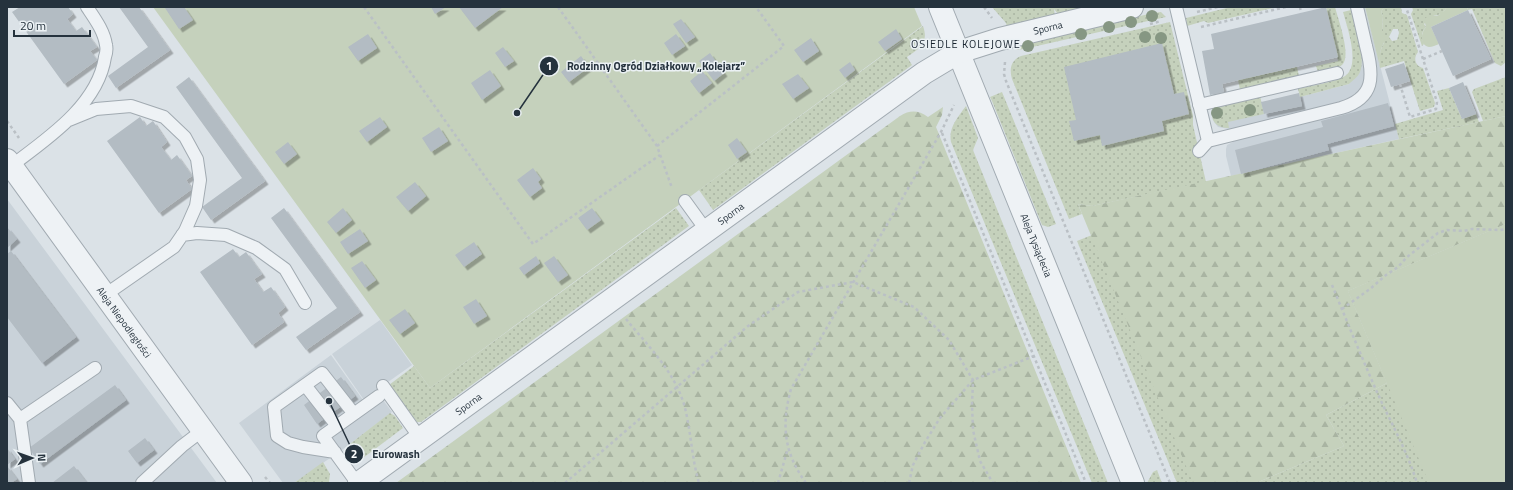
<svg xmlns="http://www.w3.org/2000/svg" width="1513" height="490" viewBox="0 0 1513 490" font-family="'Titillium Web',sans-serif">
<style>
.built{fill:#c9d2d9}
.grass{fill:url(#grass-dots);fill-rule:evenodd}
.forest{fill:url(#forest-firs)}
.green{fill:#c5d1bc}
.building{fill:#b3bcc3;filter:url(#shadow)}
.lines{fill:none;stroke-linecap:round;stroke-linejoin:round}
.service-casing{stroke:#a1aab1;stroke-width:14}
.minor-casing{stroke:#a1aab1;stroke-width:24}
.tertiary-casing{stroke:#a1aab1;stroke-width:24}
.path{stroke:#bac0c5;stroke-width:2.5;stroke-dasharray:3 3;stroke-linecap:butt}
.service{stroke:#eef2f5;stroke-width:12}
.minor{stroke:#eef2f5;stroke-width:22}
.tertiary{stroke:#eef2f5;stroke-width:22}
.tree{fill:#869783}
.labels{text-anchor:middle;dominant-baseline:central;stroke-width:3;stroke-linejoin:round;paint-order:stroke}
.street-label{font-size:10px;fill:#25323d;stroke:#ebf1f4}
.neighbourhood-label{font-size:11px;letter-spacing:1px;fill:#17232e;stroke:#ebf1f4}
.leader{fill:none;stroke:#25323d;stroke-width:1.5}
.callout-dot{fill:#25323d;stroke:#ebf1f4;stroke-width:1.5}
.mark-label{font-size:12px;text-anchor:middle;font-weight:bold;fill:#fff}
.callout-label{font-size:11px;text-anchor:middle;font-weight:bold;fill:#25323d;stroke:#ebf1f4;stroke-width:3;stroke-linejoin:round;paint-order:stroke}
</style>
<defs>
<pattern id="grass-dots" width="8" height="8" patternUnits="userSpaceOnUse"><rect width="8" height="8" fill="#c5d1bc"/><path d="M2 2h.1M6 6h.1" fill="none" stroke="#a9b4a2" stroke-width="1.8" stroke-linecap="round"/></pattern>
<pattern id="forest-firs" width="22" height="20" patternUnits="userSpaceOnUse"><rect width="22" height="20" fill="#c5d1bc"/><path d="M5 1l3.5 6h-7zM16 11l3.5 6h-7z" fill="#a9b4a2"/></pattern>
<filter id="shadow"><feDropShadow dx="3.5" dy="3.5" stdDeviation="0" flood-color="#0004"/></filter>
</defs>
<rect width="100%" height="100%" fill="#dbe2e7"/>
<path class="built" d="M1350,7h15l34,132 -168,37 -5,-20v-7l1,-4 6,-3 -4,-13 -11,-2 -4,-5 -1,-5 2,-7 3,-4 42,-10 4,18 37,-8 -1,-9 49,-13 12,-32z
M7,199l210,284h-210z
M380,320l32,45 -45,32 10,-5 15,20 -46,35 -52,36h-11l-44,-60 92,-68 32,45h1l-32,-46z"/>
<path class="grass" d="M992,7h96l-30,7 -4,-5 1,7 -48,11 -1,-4z
M1231,7h47l-70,16 -4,-2 -17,5 -1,-8z
M1326,7h9c3,12 17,49 7,58 -6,5 -17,6 -24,7l-2,-6 22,-5z
M1384,7h17l1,6 5,2 11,37c-5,6 -3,14 5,16l12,35 -1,4 -14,4 -16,-50 -24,7c-2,-7 0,-19 4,-25l-2,-12 1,-15 -2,-4zM1393,29h5l1,4 -2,7 -5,1 -3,-4z
M1412,7h35l-5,7 -9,2 -9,8 2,3c-5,5 -5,11 -2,17l-2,2 -11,-32 2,-4z
M1467,7h39v55l-5,4 -6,-3 -23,-54 -4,1z
M1351,10c4,17 15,46 9,62 -2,5 -7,8 -11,12l-49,13 -2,-8c11,-3 38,-7 47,-13 16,-11 2,-49 -2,-64z
M1161,12l5,5 -147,33 -4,-1 -3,-3 141,-33z
M1170,22l23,94v9l13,57 -114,24 -14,-2 4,10 -13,5 -57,-140c-3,-10 -1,-19 9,-23z
M923,26c6,17 -3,22 -16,31l5,8 -199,145 -14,-20z
M1297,67l2,9 -59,14 -2,-10z
M1506,77v39l-23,5 -11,-29 2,-3z
M1449,88l13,31 14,-5 3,8 -80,17 -4,-15 48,-14 -6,-19z
M1002,92l54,132 -8,3 -6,-2 -50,-124 -2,-4z
M1260,96l4,18 -36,8 1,6c-16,1 -24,-16 -9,-22 12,-5 27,-7 40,-10z
M966,106l12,32 -5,12 135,333h-16l-141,-341c-3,-14 7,-25 15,-36z
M676,208l13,18 -268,196h-4l-28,-37 25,-19 16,22z
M1506,224v259h-250l88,-37 -18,-31 61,-32 -39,-92z
M1097,233l107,250h-27l-100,-242z
M390,413l5,3 8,12 -40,30 -8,-2 -9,-9z
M323,462l7,12 -1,8 -2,1h-33z
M1157,470l5,13h-15l6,-11z"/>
<path class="forest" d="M943,107l-1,8 -6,12 145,356h-685l504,-367c10,-6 18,-6 28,1z
M1506,116v108l-158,67 39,92 -61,32 18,31 -88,37h-63l-115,-279 14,2z"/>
<path class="green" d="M153,7h761l8,19 -492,362z
M1365,7h19l-3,5 2,4 -1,15 4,7 -5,11 -2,14z
M1447,7h20l1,3 -37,17 8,17c-3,1 -7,3 -10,3 -10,-2 -8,-15 -3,-20l-2,-8 6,-4c8,3 13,-2 17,-8z
M1506,224v259h-77l-81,-192z"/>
<path class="building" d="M20,7h48l5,7 -6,5 9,12 6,-4 15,20 -7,4 7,9 -33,24 -52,-72z
M119,7h20l31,43 -54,38 -8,-12 40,-29z
M166,7h18l9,13 -14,9 -14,-21z
M431,7h15l-11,7z
M459,7h44l-28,21z
M1326,7l12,50 -116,27 2,8 -14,3 -8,-44 12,-2 -3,-15z
M1468,10l23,49 -38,17 -22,-49z
M681,19l14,18 -9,6 -13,-19z
M896,29l6,10 -17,12 -7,-9z
M368,34l9,14 -19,13 -10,-14z
M676,34l9,12 -13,9 -8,-12z
M811,38l8,13 -16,11 -9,-12z
M1162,43l12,51 10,-2 5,22 -27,7 2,10 -62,15 -2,-11 -26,6 -5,-20 7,-1 -12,-53z
M503,47l11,14 -9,6 -10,-14z
M710,53l14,20 -10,8 -15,-20z
M581,56l8,11 -20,15 -8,-10z
M850,62l5,8 -10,8 -6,-8z
M1404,63l6,18 -19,6 -6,-18z
M490,70l11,16 -19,14 -11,-17z
M702,71l10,12 -13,10 -9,-12z
M798,74l11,14 -16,11 -11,-15z
M189,77l76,104 -54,39 -9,-13 40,-29 -66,-91z
M1463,82l13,32 -14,5 -13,-31z
M1299,93l3,13 -38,8 -3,-12z
M1388,103l6,23 -67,18 2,6 -88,24 -6,-24 88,-23 -2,-6z
M140,117l6,9 7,-5 14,21 -6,5 10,13 6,-5 15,21 -6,4 6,9 -33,24 -52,-72z
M380,117l7,10 -20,15 -8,-11z
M439,127l9,14 -17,11 -9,-14z
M737,138l10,14 -10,7 -9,-14z
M288,142l9,12 -13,10 -9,-12z
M533,168l8,11 -3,3 4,6 -12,9 -13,-17z
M415,182l11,14 -18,15 -12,-14z
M284,208l76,104 -54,38 -10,-13 41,-29 -66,-90z
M343,208l9,12 -16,13 -9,-11z
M592,208l9,12 -14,10 -9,-12z
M7,227l10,12 -10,9z
M360,229l8,12 -20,13 -8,-12z
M474,242l8,12 -18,13 -9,-12z
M233,249l6,8 7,-5 16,22 -8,5 9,13 8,-5 14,20 -7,6 6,9 -32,23 -52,-73z
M11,251l65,86 -34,26 -35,-46v-63z
M536,256l4,7 -16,12 -5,-7z
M554,256l14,19 -10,7 -14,-19z
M362,261l14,19 -11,8 -14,-20z
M476,299l11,17 -13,8 -11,-17z
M405,309l10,14 -15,11 -11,-14z
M341,377l14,19 -38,28 -13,-19z
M115,385l11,15 -86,64 -11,-16z
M145,438l9,12 -17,13 -9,-12z
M7,448l8,11 -8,6z
M7,466l10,13 -6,4h-4z
M74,466l13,17h-35z"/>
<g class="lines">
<g class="service-casing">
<path id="service" d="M1176,7l32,134 133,-33c34,-10 33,-32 25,-62 -3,-13 -6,-26 -9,-39
M1199,105l138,-32
M69,120l27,-11 35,-3 33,11 21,20 12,22 3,21 -4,26 -11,25 -11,16 -69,48
M1199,151l9,-10
M11,166c36,-27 87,-61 94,-109 1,-3 2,-8 1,-12 -2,-14 -11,-26 -19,-38
M685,201l21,29
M182,235l15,-2 29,2 30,13 29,21 20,34
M305,385l32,41
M383,386l37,52
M7,403l13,16 9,64
M20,419l75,-51
M335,452l-32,-5 -15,-4 -11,-7 -3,-29 48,-34 32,41
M142,483l40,-37 21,-16
M357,483l-34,-47 56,-40"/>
</g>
<g class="minor-casing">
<g id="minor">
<path id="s1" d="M940,7l193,476"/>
<path id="s2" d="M359,483l565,-410 35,-21 41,-13 132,-32"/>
</g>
</g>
<g class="tertiary-casing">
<g id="tertiary">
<path id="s3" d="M7,160l234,323"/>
</g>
</g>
<path class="path" d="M364,7l169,237 127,-89
M558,7l99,139 15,42
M984,7l8,11
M1300,7l1,6
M1197,12l21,-5
M1150,24l11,-3
M1201,27l85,-20
M1423,59l19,-8
M1005,62l-1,12 2,7 164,402
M1400,84l10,33 26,-8 1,-7 -31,-95
M7,121l12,17
M942,133l144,350
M657,146l127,-100 -28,-39
M1332,285c16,39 32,78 49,116 13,27 27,53 36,82
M1342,309l28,-20 16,-14 12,-8 9,-10 31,-24 9,-3 17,1 8,-2 28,1 6,-1
M626,319c22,27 50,54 59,89 6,24 7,52 14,75
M265,477l5,6
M565,483l183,-157 50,-34 55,-10 61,25 35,33 24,40 -1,25 1,25 7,31 13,22
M778,483l10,-35
M806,483c-22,-30 -25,-58 -15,-94l150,-257 13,-27
M909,483l4,-18 12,-23 15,-24 33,-38 61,-24"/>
<use href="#service" class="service"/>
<use href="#minor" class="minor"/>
<use href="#tertiary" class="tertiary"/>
</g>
<g class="tree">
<circle cx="1152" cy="16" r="6"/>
<circle cx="1131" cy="22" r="6"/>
<circle cx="1109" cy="27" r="6"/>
<circle cx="1081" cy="34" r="6"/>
<circle cx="1145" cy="37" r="6"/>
<circle cx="1161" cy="38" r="6"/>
<circle cx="1028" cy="46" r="6"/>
<circle cx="1250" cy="110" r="6"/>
<circle cx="1217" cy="113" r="6"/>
</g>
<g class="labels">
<g class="street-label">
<text stroke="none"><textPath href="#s2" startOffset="831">Sporna</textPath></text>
<text stroke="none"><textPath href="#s2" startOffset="459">Sporna</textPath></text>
<text stroke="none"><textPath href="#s1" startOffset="257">Aleja Tysiąclecia</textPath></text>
<text stroke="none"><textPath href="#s3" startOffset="200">Aleja Niepodległości</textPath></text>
<text stroke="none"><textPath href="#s2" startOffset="135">Sporna</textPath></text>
</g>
<g class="neighbourhood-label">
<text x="966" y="44">OSIEDLE KOLEJOWE</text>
</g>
</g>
<path class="leader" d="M517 113L549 66M329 401L354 454"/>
<g class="callout-dot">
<circle cx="517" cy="113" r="4"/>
<circle cx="329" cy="401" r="4"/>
<circle cx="549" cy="66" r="10"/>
<circle cx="354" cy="454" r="10"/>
</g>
<g class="mark-label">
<text x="549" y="70">1</text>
<text x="354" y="458">2</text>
</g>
<g class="callout-label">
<text x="656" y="70">Rodzinny Ogród Działkowy „Kolejarz”</text>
<text x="396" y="458">Eurowash</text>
</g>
<rect width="1513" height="490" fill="none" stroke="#25323d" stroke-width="16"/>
<g transform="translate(32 458) rotate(88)" stroke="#ebf1f4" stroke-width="3" paint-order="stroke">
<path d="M0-3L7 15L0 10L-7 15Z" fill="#25323d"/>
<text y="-6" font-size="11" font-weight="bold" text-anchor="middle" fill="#25323d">N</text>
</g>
<path d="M14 30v6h76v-6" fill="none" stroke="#25323d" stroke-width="2"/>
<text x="20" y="30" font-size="12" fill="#25323d" stroke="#ebf1f4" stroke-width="3" paint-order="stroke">20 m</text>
</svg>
